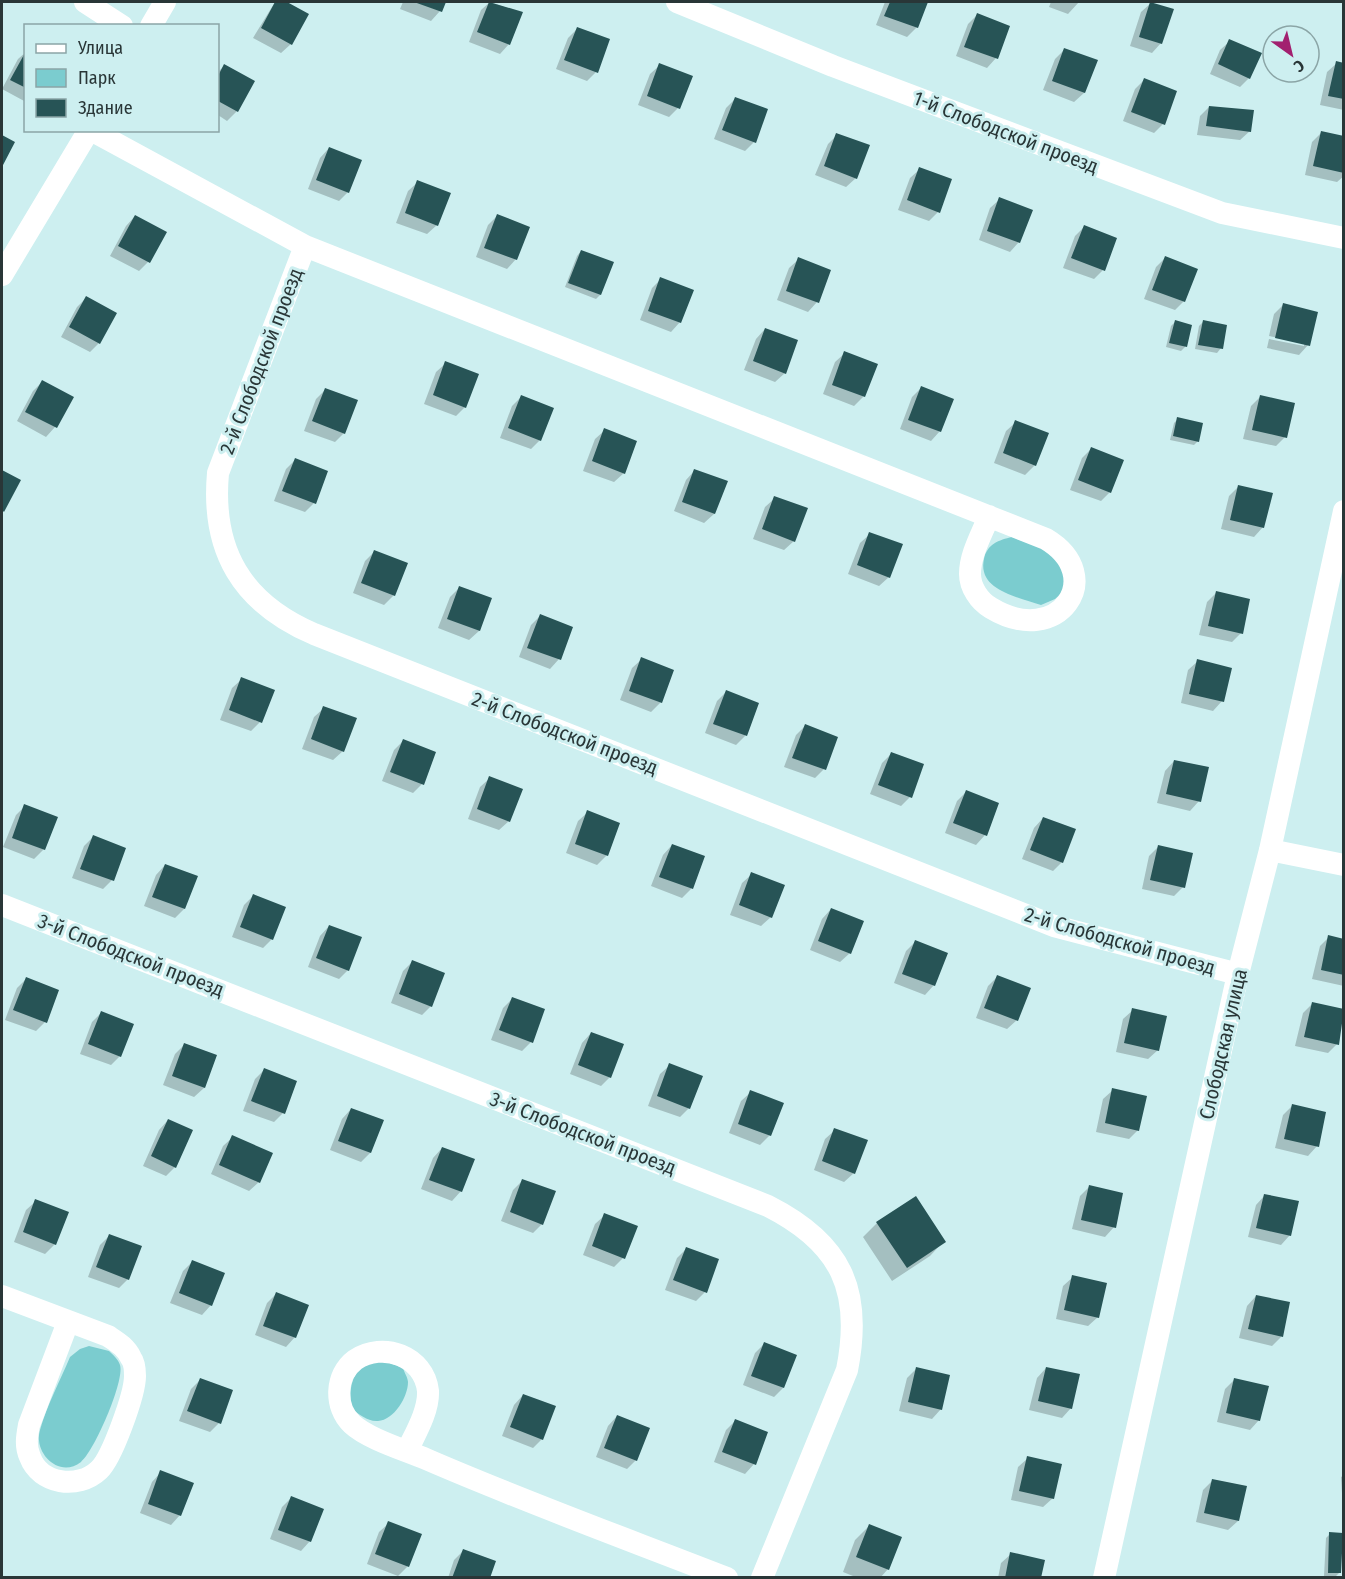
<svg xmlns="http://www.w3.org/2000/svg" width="1345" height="1579" viewBox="0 0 1345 1579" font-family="'Fira Sans Condensed',sans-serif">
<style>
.green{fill:#7bcccf}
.shadow{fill:#0003}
.building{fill:#275456}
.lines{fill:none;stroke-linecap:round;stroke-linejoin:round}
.minor{stroke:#fff;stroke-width:22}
.labels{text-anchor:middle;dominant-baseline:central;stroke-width:6;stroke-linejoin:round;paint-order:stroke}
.street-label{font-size:20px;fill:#293637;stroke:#cdeff0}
</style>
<rect width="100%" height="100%" fill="#cdeff0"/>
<path class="green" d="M1012,537l40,14 11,11 3,27 -11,10 -14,6c-23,-8 -64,-15 -57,-46 3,-15 15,-19 28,-22z
M89,1346l20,5c4,4 9,8 11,14 5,16 -26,87 -39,97 -22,17 -48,-9 -41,-32 7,-25 20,-49 30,-73l10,-8z
M374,1357l29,11c1,4 5,10 5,14 0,15 -14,38 -30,39 -10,1 -19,-7 -26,-12 -5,-23 2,-41 22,-52z"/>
<path class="shadow" d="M275,2h9l23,12 -16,30 -10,9 -28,-15z
M403,2h41l-4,9 -9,10 -31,-12z
M490,2l31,11 -12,31 -9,10 -31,-12 12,-32z
M885,2h41l-9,25 -10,10 -31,-12z
M1051,2h28l-11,12 -19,-7z
M1151,3l10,40 -9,10 -22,-7 11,-34z
M977,15l19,43 -9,10 -31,-12 12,-32z
M577,29l19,43 -9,9 -31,-12 12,-31z
M1230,41l19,37 -9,9 -30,-13 10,-24z
M1065,49l31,12 -12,32 -10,9 -31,-12 12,-31z
M26,52v50l-24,-13 16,-30z
M1337,63l7,1v46l-24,-5 7,-33z
M660,65l18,43 -9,9 -31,-12 12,-31z
M224,66l29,16 -16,29 -10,10 -9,-6v-43z
M1144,80l19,44 -9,9 -31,-12 12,-32z
M735,99l19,43 -9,9 -31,-12 12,-31z
M1209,107l41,24 -10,9 -43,-5 3,-19z
M1321,133l23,5v38l-7,6 -32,-7 7,-33z
M837,135l19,43 -10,9 -31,-12 13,-31z
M329,148l19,44 -9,9 -31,-12 12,-31z
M920,169l18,43 -9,9 -31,-11 12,-32z
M418,182l19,43 -10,9 -31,-11 12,-32z
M1000,199l19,43 -9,10 -31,-12 11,-32z
M135,216l13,46 -9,9 -29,-15 16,-30z
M497,216l19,43 -9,10 -31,-12 12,-32z
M1084,227l19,43 -9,9 -31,-11 12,-32z
M581,251l31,12 -12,32 -4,4 -31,-12 12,-31z
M1165,258l19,43 -9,9 -31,-11 12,-32z
M799,259l18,43 -9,10 -31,-12 12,-32z
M661,279l19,43 -9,10 -31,-12 12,-32z
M86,298l13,45 -9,9 -29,-15 16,-30z
M1283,305l25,40 -9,10 -32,-7 2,-9 35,7v-3l-35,-7 5,-22z
M1175,322l15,4 -5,21 -4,4 -15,-4 5,-21z
M1203,322l18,26 -4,5 -22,-4 4,-23z
M765,329l20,44 -10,9 -31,-12 12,-31z
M845,353l19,43 -10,10 -31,-12 12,-32z
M446,363l19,44 -9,9 -32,-12 12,-32z
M42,382l30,16 -17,29 -9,10 -29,-16 16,-30z
M921,388l19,43 -9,10 -31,-12 12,-32z
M325,390l19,43 -9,9 -31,-11 12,-32z
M521,397l19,43 -9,9 -31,-11 12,-32z
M1260,397l25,40 -9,9 -33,-7 8,-33z
M1178,419l20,22 -4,4 -24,-5 4,-17z
M1016,422l19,43 -10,10 -31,-12 12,-32z
M605,430l19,43 -10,9 -31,-11 12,-32z
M1091,449l19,43 -9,9 -31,-11 12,-32z
M295,460l19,43 -9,9 -31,-11 12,-32z
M695,470l31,12 -12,32 -10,9 -30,-12 12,-31z
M2,472l17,9 -17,31z
M1238,487l25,40 -9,10 -33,-8 8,-33z
M775,498l19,43 -10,9 -31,-11 12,-32z
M870,534l19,43 -10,9 -31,-12 12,-31z
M374,552l20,43 -10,10 -31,-12 12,-32z
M460,587l31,12 -12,32 -10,9 -31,-12 12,-31z
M1216,593l25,40 -9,9 -33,-7 8,-33z
M540,616l19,43 -9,10 -31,-12 12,-32z
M642,659l19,43 -10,10 -31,-12 12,-32z
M1198,661l24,40 -9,10 -32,-8 7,-33z
M242,679l18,43 -9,9 -31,-11 12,-32z
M726,692l31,12 -12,32 -9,9 -31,-12 12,-32z
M324,708l19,43 -10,9 -31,-11 12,-32z
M805,726l19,43 -9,9 -31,-11 12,-32z
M403,741l19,43 -9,9 -31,-12 12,-31z
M892,753l18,44 -9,9 -31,-12 12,-31z
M1174,761l25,40 -9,10 -33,-8 8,-32z
M490,778l19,43 -10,9 -31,-11 12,-32z
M966,792l31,12 -12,31 -9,10 -31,-12 12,-32z
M25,806l19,43 -10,10 -31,-12 13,-32z
M588,812l19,43 -10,10 -31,-12 12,-32z
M1043,818l19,44 -9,9 -31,-12 12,-31z
M93,837l19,43 -9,9 -31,-11 12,-32z
M672,845l31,12 -12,32 -9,9 -31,-12 12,-31z
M1158,847l25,40 -9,9 -32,-7 7,-33z
M165,865l19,44 -9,9 -31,-12 12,-31z
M752,874l19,43 -10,9 -31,-11 12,-32z
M253,896l19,43 -9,9 -31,-11 12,-32z
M831,909l19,44 -10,9 -30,-12 12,-31z
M329,926l19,44 -9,9 -31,-12 12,-31z
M1329,937l15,3v46l-32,-7 8,-33z
M915,942l19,43 -9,10 -31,-12 12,-32z
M412,962l19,44 -9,9 -31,-12 12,-32z
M997,977l20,43 -10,9 -31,-11 12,-32z
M26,979l19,43 -9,9 -31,-11 12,-32z
M512,999l19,43 -9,9 -31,-11 12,-32z
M1312,1004l32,7 -7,33 -9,9 -33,-7 8,-33z
M1133,1010l25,40 -10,9 -32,-7 7,-33z
M101,1013l19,43 -9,9 -31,-11 12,-32z
M591,1033l19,44 -9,9 -31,-12 12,-31z
M185,1044l31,12 -12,32 -10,9 -31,-12 12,-31z
M670,1065l19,43 -9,9 -32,-11 12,-32z
M264,1070l19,43 -9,9 -31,-11 12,-32z
M1113,1090l25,40 -9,9 -33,-7 7,-33z
M751,1092l19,43 -10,10 -31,-12 12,-32z
M1292,1106l25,40 -9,10 -33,-8 8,-33z
M351,1109l31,12 -12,32 -9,9 -31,-12 12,-31z
M168,1120l7,47 -9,9 -23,-10 16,-36z
M835,1130l19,43 -10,9 -30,-12 11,-31z
M233,1137l26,45 -10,9 -38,-17 12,-28z
M442,1148l19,43 -9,10 -31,-12 12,-31z
M523,1180l19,44 -9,9 -32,-12 12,-31z
M1089,1187l25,40 -9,10 -33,-8 8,-33z
M1265,1195l25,40 -9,10 -33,-8 8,-32z
M36,1201l19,43 -10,10 -31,-12 12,-32z
M605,1215l18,43 -9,9 -31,-12 12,-31z
M877,1223l67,18 -14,15 -38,25 -29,-44z
M109,1236l19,43 -9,9 -31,-11 12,-32z
M686,1249l19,43 -9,9 -31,-11 12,-32z
M192,1262l19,43 -9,10 -32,-12 13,-32z
M1073,1277l25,40 -10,9 -32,-7 7,-33z
M276,1294l19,43 -9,10 -31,-12 12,-32z
M1256,1296l25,41 -9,9 -33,-8 8,-32z
M764,1344l19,44 -9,9 -31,-12 12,-32z
M1046,1368l25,40 -9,10 -33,-8 8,-32z
M916,1369l25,40 -9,10 -33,-8 8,-33z
M200,1380l19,43 -9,9 -31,-11 12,-32z
M1234,1380l25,40 -9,10 -33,-8 8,-33z
M523,1395l19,44 -9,9 -31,-12 12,-31z
M617,1416l19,44 -9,9 -31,-12 12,-31z
M735,1421l31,12 -12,31 -9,10 -31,-12 12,-32z
M1028,1458l25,40 -10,9 -32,-7 7,-33z
M161,1472l19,43 -9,10 -31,-12 12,-31z
M1344,1475v51l-3,-49z
M1213,1480l25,41 -10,9 -32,-8 7,-32z
M291,1498l19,43 -9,10 -31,-12 12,-32z
M389,1523l19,43 -10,10 -31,-12 12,-32z
M869,1526l19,43 -8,9h-22l-15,-6 12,-32z
M1330,1534l10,38 -5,5 -11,-1 2,-38z
M464,1550l25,28h-41l6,-18z
M1011,1554l29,24h-42l3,-15z"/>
<path class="building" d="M275,2h12l22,12 -17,31 -31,-17z
M414,2h32l-4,10z
M489,2l34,10 -13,33 -33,-13z
M890,2h38l-10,26 -34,-12z
M1150,2l24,7 -12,35 -23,-7z
M977,13l33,13 -12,33 -34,-12z
M577,27l33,12 -12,34 -34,-13z
M1229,39l33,14 -12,26 -32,-15z
M1064,48l34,12 -13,33 -33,-12z
M26,51v37l-16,-8z
M1336,61l8,2v36l-16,-3z
M659,63l34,13 -13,33 -33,-13z
M224,64l31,17 -17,31 -20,-11v-25z
M1144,78l33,13 -12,34 -34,-13z
M735,97l33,12 -12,34 -34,-13z
M1209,106l45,4 -3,22 -45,-6z
M1321,131l23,5v37l-31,-7z
M836,133l34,12 -13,34 -33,-13z
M2,135l13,7 -13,25z
M329,147l33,13 -13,33 -33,-13z
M919,167l33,12 -12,34 -33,-13z
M417,180l34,13 -13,33 -33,-13z
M999,197l34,13 -13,33 -33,-12z
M497,214l33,13 -13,33 -33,-12z
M135,215l32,17 -17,31 -32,-17z
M1084,225l33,13 -12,33 -34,-13z
M581,250l33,12 -13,33 -33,-12z
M1165,256l33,13 -13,33 -33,-12z
M798,257l33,13 -12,33 -33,-12z
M660,277l34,13 -13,33 -33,-12z
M86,296l31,17 -17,31 -31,-17z
M1283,303l35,9 -8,34 -35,-8z
M1175,320l17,5 -5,22 -18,-4z
M1203,320l24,5 -4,24 -25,-4z
M765,328l33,12 -12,34 -33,-13z
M844,351l34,13 -13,33 -33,-12z
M445,361l34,13 -13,34 -33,-13z
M42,380l32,17 -17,31 -32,-16z
M921,386l33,13 -13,33 -33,-12z
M325,388l33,12 -13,34 -33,-13z
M521,395l33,13 -13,33 -33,-13z
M1260,395l35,8 -8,35 -35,-8z
M1177,417l26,6 -4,19 -26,-6z
M1015,420l34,13 -13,33 -33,-13z
M604,428l33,13 -12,33 -33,-13z
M1091,447l33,13 -13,33 -33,-13z
M295,458l33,13 -12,33 -34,-13z
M694,469l34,12 -13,33 -33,-12z
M2,470l19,10 -17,32 -2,-2z
M1238,485l35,8 -9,35 -34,-8z
M774,496l34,12 -13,34 -33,-13z
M869,532l34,12 -13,34 -33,-13z
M374,550l34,13 -13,33 -34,-13z
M459,586l33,12 -12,33 -33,-12z
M1216,591l34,8 -7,35 -35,-8z
M540,614l33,13 -12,33 -34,-12z
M641,657l33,13 -12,33 -33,-12z
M1197,659l35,9 -8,34 -35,-8z
M241,677l34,13 -13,33 -33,-13z
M726,690l33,13 -12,33 -34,-12z
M323,706l34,12 -13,34 -33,-13z
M805,724l33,13 -12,33 -34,-12z
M403,739l33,13 -12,33 -34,-13z
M891,752l33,12 -12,34 -34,-13z
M1174,760l35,7 -8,35 -35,-8z
M489,776l34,13 -13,33 -33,-13z
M966,790l33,13 -12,33 -34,-13z
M24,804l34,13 -13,33 -33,-12z
M587,810l33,13 -12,33 -33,-12z
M1043,817l33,12 -13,34 -33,-13z
M93,835l33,13 -12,33 -34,-12z
M672,844l33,12 -12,33 -34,-12z
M1158,845l35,8 -8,35 -35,-8z
M165,864l33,12 -13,33 -33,-12z
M751,872l34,13 -13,33 -33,-13z
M253,894l33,13 -13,33 -33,-13z
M831,908l33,13 -13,33 -33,-13z
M329,925l33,12 -13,34 -33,-13z
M1328,935l16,4v36l-23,-5z
M915,940l33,13 -13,33 -33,-12z
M412,960l33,13 -13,34 -33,-13z
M997,975l34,13 -13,33 -34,-13z
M26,977l33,13 -12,33 -34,-13z
M512,997l33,12 -12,34 -34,-13z
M1312,1002l32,7 -5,36 -35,-8z
M1132,1008l35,8 -8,35 -35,-8z
M101,1011l33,13 -13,33 -33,-13z
M591,1032l33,12 -13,34 -33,-13z
M184,1043l33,12 -12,33 -33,-12z
M669,1063l34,13 -13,33 -33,-13z
M264,1068l33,13 -12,33 -34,-13z
M1112,1088l35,8 -8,35 -34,-8z
M750,1090l34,13 -13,33 -33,-12z
M1292,1104l34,8 -7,35 -35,-8z
M351,1108l33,12 -13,33 -33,-12z
M168,1119l25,11 -17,38 -25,-12z
M834,1128l34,12 -13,34 -33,-13z
M232,1135l41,18 -13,30 -41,-18z
M442,1147l33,12 -13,33 -33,-12z
M522,1179l34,12 -13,34 -33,-13z
M1089,1185l34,8 -7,35 -35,-8z
M1264,1194l35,7 -8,35 -35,-8z
M916,1196l30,46 -39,26 -31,-46z
M35,1199l34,13 -13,33 -33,-13z
M604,1213l34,13 -13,33 -33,-13z
M109,1234l33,12 -13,34 -33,-13z
M686,1247l33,12 -12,34 -34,-13z
M192,1260l33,13 -13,33 -33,-13z
M1072,1275l35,8 -8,35 -35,-8z
M276,1292l33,13 -13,33 -33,-12z
M1256,1295l34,7 -7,35 -35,-8z
M764,1342l33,13 -13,33 -33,-12z
M916,1367l34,8 -8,35 -34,-8z
M1046,1367l34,7 -8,35 -34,-8z
M200,1378l33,12 -12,34 -34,-13z
M1234,1378l35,8 -9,35 -34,-8z
M523,1394l33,12 -13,34 -33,-13z
M617,1415l33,13 -13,33 -33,-13z
M735,1419l33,13 -12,33 -34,-13z
M1027,1456l35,8 -8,35 -35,-8z
M160,1470l34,13 -13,33 -33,-12z
M1212,1479l35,7 -8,35 -35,-8z
M291,1496l33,13 -13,33 -33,-12z
M388,1521l34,13 -13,33 -34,-13z
M869,1524l33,13 -13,33 -33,-13z
M1329,1532l14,1 -2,40h-13z
M463,1549l33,12 -6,17h-38z
M1010,1552l35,8 -4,18h-36z"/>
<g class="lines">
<path class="minor" d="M85,2l37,24
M677,2l156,64 389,147 122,25
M151,26l14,-24
M91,130l214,116 741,293c62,37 13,110 -55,69 -12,-7 -21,-21 -21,-34 0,-20 12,-40 19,-58
M305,246l-87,227c-7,78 24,130 96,161l740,292 184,48
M2,275l87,-145
M1270,850l74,15
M2,905l766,301c73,37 95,84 79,164l-85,208
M2,1296l106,40c9,6 18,11 23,22 3,4 4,13 4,18 0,18 -23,82 -36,94 -21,20 -59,14 -69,-13 -5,-11 -3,-21 -1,-32l39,-103
M407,1451c8,-17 22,-40 21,-60 -4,-35 -45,-50 -73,-31 -20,15 -21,47 -3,64 16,15 53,26 74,35 99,43 201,80 301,119
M1104,1578l134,-604 32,-124 74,-339"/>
</g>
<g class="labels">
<g class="street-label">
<text transform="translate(1006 132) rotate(21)">1-й Слободской проезд</text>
<text transform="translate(261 361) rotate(-69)">2-й Слободской проезд</text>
<text transform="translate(565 733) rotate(21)">2-й Слободской проезд</text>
<text transform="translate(1120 941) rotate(16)">2-й Слободской проезд</text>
<text transform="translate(131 955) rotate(21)">3-й Слободской проезд</text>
<text transform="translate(1223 1044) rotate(-77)">Слободская улица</text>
<text transform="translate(583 1133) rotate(21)">3-й Слободской проезд</text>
</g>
</g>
<rect width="1345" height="1579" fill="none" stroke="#293637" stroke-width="6"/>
<rect x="24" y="24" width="195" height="108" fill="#cdeff0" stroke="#8ba5a6" stroke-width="1.5"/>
<rect x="36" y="44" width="30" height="9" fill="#ffffff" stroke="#8ba5a6" stroke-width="1.5"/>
<text x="78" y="54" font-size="18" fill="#293637">Улица</text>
<rect x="36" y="69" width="30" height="18" fill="#7bcccf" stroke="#8ba5a6" stroke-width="1.5"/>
<text x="78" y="84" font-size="18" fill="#293637">Парк</text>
<rect x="36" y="99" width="30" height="18" fill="#275456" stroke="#8ba5a6" stroke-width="1.5"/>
<text x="78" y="114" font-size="18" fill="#293637">Здание</text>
<g transform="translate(1291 54) rotate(146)"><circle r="28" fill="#cdeff0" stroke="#8ba5a6" stroke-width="1.5"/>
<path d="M0-4.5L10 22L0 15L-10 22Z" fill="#a2206f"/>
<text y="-9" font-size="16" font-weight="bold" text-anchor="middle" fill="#293637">С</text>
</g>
</svg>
